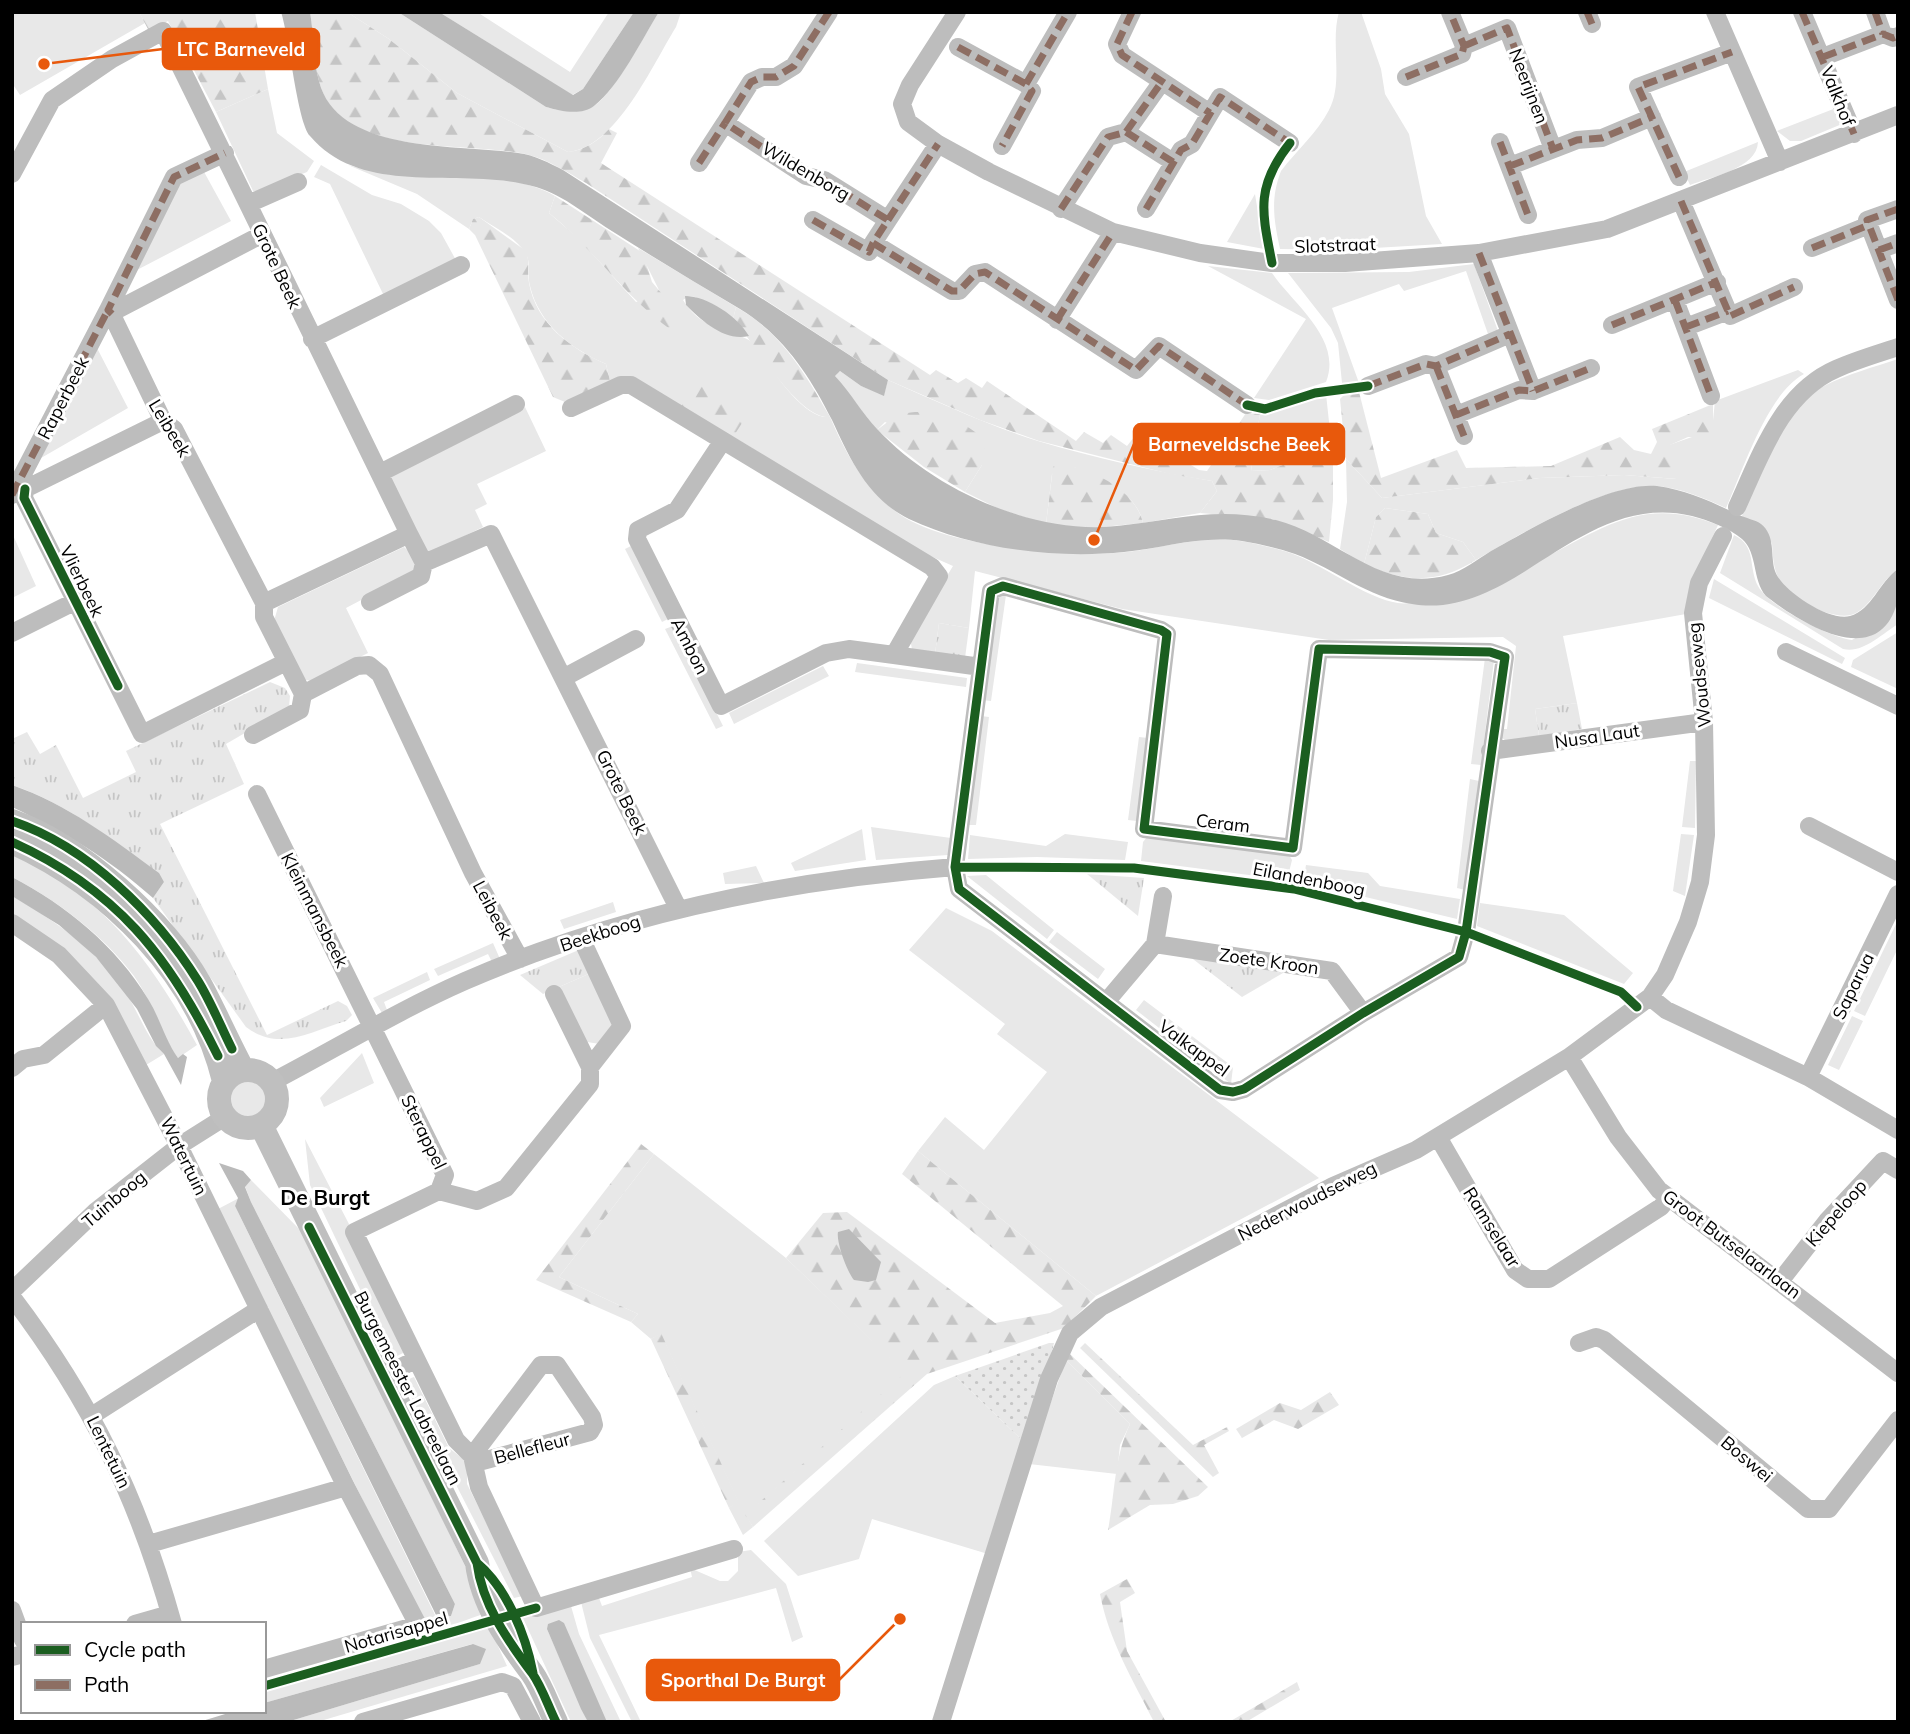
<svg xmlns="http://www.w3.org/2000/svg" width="1910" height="1734" viewBox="0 0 1910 1734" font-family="Mulish,sans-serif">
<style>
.grass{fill:#e8e8e8}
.forest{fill:url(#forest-firs)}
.park{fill:url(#park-tufts)}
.garden{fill:url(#garden-dots)}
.water{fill:#bababa}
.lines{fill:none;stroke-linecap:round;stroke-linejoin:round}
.street{stroke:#bdbdbd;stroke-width:18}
.secondary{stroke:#bfbfbf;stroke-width:24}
.quiet{stroke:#8d6e63;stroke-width:7;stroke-dasharray:14 7;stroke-linecap:butt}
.cycleway-casing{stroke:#fff;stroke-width:13}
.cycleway{stroke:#1b5e20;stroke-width:9}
.labels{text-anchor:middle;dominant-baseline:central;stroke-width:6;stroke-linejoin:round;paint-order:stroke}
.street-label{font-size:18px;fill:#000;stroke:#fff}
.quarter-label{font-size:21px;font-weight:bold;fill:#000;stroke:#fff}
.leader{fill:none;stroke:#e8590c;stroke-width:2.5}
.callout-dot{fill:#e8590c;stroke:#fff;stroke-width:2.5}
.callout{fill:#e8590c;stroke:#e8590c;stroke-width:2.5}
.callout-label{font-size:19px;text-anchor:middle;font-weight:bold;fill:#fff}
</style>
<defs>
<pattern id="forest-firs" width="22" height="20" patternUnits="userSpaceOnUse" patternTransform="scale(1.75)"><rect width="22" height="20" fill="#e8e8e8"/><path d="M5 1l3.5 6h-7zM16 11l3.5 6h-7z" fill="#c5c5c5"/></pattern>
<pattern id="park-tufts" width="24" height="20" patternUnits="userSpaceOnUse" patternTransform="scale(1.75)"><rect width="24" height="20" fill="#e8e8e8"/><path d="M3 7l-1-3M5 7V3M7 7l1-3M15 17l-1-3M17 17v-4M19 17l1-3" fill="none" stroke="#c5c5c5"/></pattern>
<pattern id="garden-dots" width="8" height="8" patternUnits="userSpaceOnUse" patternTransform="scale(1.75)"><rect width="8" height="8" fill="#e8e8e8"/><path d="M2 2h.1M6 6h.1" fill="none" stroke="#c5c5c5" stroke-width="1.8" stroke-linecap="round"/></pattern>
</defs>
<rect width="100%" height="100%" fill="#fff"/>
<path class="grass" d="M12,12h127l6,11 -125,72 -8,-12z
M347,12h51l148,95c13,4 35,7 48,-1 21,-14 50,-71 65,-94h22l-5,15c-23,37 -60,121 -108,125l-111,-59 -68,-54z
M439,12h38l93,60 39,-60h25l-51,77 -11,6z
M1339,12h22l20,57 4,25 24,40 17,82 16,28 -102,6 -60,-1c-6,-28 -10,-50 1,-78 15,-20 37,-39 48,-61 15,-28 1,-67 10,-98z
M268,89l9,44 37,28 -7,11 -53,21 -38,-81z
M1836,108l6,16 -41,17h-11l-13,-10z
M1758,142c-1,27 -48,35 -68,43l-6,-13z
M321,165l51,30 29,9 28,17 12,12 16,29 -73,34 -54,-112 -16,-7z
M348,165c64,19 151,-1 207,31l-6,17 29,25 58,64 24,-10 -22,-44 98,59 -3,12 -38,-22 -6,-1 -6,4c21,36 62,29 75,48 13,20 45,72 72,69 16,37 33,68 65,94 46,36 175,47 232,41 41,-5 78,-18 120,-10 17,4 35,7 51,14 28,11 82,52 111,47 22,-4 44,-15 66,-21 21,-7 45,-12 65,-22 63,-32 104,-65 178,-35l-14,30 -18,59 -123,22 14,67 -42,6 4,27 -33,5 -5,-4 -1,-8h7l9,-83 -13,-9 -174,3 -207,-31 -147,-38 -6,57 -30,-5 -4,31 -23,-4 -2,-13 43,-71 -61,-27 -143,-93 -118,-70 -21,5 -4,-17c-35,-15 -67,-40 -76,-78 -3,-10 1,-24 -4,-32 -10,-17 -31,-26 -47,-37l-6,2 -4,10 -52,-35z
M203,170l28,51 -96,50 44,-90z
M1255,194l9,55 -37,-7z
M1474,264l24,67 -10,3 -22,-63 -62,20 -5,-7 -67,24 27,75h-17l-4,-40 -7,-15 -43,-55 121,-1z
M1208,266l64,7c21,31 71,66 54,109l-57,18 -15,-2 52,-79z
M97,348l31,60 -87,50z
M1898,359v210c-18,12 -24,34 -42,44 -19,11 -66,-14 -76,-32 -7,-12 -7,-24 -8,-38l-30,-27c20,-45 37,-107 84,-131 22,-11 48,-18 72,-26z
M1798,370l6,4c-37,20 -61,96 -78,134 -22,-10 -47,-21 -72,-22 -52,-1 -134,48 -178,74l-13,-18 -27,-9 -8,-19 -43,-6 -9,9 -12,47 -24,-15 7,-47 -1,-43 36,39 158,-20 84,-3 52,4 -7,-34 43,-15 3,-29z
M840,371l21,15 23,9 4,-15c50,22 99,45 150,61 57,17 116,30 174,40l5,10 -17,22 -57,10c-7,-32 -42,-44 -69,-56l-22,7 -6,50 -47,-15 -34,-17 17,-27 -97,-43 -8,8 -42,-54z
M1326,394l7,65h-35l-28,11 -19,1 9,-57z
M525,407l21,44 -69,33 10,20 -12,6 8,17 -56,27 -40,-81z
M12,533l24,53 -24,12z
M1734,535c23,11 14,32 24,51 11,21 72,51 94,54l40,-25 6,-14v23c-16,10 -36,30 -55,25l-123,-76z
M633,545l37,73 -8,4 -37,-73z
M404,547l11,10 3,13 -72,38 22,45 -56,28 -11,-2 -27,-58 4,-14z
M1714,579l131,79 -3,6 -133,-66z
M998,594l8,1 -15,106 -8,-1z
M673,626l50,100 -7,3 -51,-100z
M1898,632v57l-47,-22 2,-7z
M1485,658l9,2 -13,105 -10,-1z
M857,663l110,15 -1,9 -111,-15z
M823,666l6,10 -95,48 -5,-11z
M981,716l8,1 -13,108h-8z
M1139,737l9,1 -11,83 -9,-1z
M1690,761h6l-1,67 -13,-1z
M1470,779l9,2 -14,109 -8,-2z
M871,827l80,11 -3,17 -72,5z
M862,829l4,31 -71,11 -4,-8z
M1065,834l63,8 -3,18 -88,-3 -69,2 2,-24 76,11z
M1681,834l13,1 -9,61 -12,-5z
M1147,837l141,16 4,7 -5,20 -146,-19 2,-19z
M12,855c91,39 139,106 185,190l-19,13c-18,-25 -26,-57 -44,-82 -31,-41 -76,-75 -122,-99z
M1306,865l62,8 12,13 80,13 -3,20 -154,-37z
M756,866l8,17 -39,1 -2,-11z
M986,875l68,55 -7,9 -80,-63z
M12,896c43,24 84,54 112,94 14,20 22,48 40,64l-18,11 -82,-115 -52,-34z
M613,902l3,10 -52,17 -4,-9z
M1480,903l84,12 69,58 -9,11 -147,-58z
M946,908l46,23 327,247 -223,118 -178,-145 27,-34 39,33 63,-78 -50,-38 8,-10 -96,-74z
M1898,920v28l-33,68 -11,-5z
M1057,932l48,37 -7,10 -49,-37z
M493,943l7,16 -8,3 -4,-8 -50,22 -4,-7z
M427,972l3,8 -46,22 3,8 -5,3 -9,-15z
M591,973l23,53 -14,18 -13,-2 -28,-55z
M1144,1000l89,67 -2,17 -95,-74z
M1852,1016l11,5 -24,49 -11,-5z
M362,1053l12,30 -50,24 -4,-9z
M228 1098a19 19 0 1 1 38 0a19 19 0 1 1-38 0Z
M305,1139l45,87 55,126 -12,6 -83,-173z
M654,1154l132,104 120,115 -160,142 7,12 -10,8 -14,-27 9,-7 -77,-167 -10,5 -20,-17 7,-8 -79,-37z
M251,1180l53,54 162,334 17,46c-18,6 -46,21 -61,5l-204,-410 21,-11 -4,8 201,411 15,-1 4,-12 -204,-402 -6,-16z
M1066,1360l64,64 -10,21 -3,29 -88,-10z
M955,1376l68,65 -35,113 -116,-35 -13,40 -61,17 -34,-35 170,-156z
M414,1377l35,71 14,11 4,8v17l56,112 -9,2 -111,-217z
M751,1550l35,34 17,53 -11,5 -16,-54 -177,47 42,87h-9l-42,-84 -9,-36 18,-4 3,8 90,-29 -2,-9 30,13h8l10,-10v-19z
M571,1606l8,28 42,88h-14l-60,-93 41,93h-17l-49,-106z
M489,1626l18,40 -190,56h-30l193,-58 -8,-20 -208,59v-13z"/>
<path class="forest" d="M139,12h116l13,77 -52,23 -48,-91 -19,10z
M310,12h37l42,27 68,54 111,59c17,-2 30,-11 41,-23l8,4 -16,30 329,212 6,-5 22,13 8,-5 16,10 5,-7 89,60 8,-9 19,11 8,-8 16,11 11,-14 61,38 8,1 39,-58 14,1 -9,57 19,-1 28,-11h35v41l-4,42 -56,-23 -73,-6 17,-22 -5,-10 -42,-7 -131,-33 -59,-21 -92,-40 -302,-197c-18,-10 -37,-23 -57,-28 -59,-15 -191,6 -210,-74 -6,-21 -5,-46 -9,-69z
M555,196l88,57 9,29 26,31 1,8 -5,11c-48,-33 -80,-83 -125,-119z
M479,217l47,34c4,10 1,21 3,32 7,40 42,66 77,81l4,17 -45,21 -12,-5 -78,-162 -6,-6 4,-10z
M736,307c45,25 69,66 94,110 -31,4 -79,-79 -97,-98z
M694,381c21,4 43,16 50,39l-11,17 -59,-36 6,-15z
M1359,392l22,86 76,-28 9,18 85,-2 69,-29 14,13 17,4 6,-12 -5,-13 61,-25v33h-25l-18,8 7,34 -53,-4 -84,3 -158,20 -36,-39 -6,-60 4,-4z
M915,412c25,0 54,10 70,30l-3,23 -17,27 -41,-25 -47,-37 21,-16z
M1057,463c32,5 78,25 86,60l-62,6 -35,-5 7,-57z
M1385,508l43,6 8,19 27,9 13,18c-38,24 -71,23 -112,4l12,-47z
M641,1144l13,10 -95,123 79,37 -7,8 -95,-42z
M918,1151l178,145 -32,32 -137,46 -174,153 -8,-12 160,-142 -119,-115 37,-45 24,-1 148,111 55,-10 13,-7 -161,-132z
M661,1333l78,169 -10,6 -78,-169z
M1085,1343l108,102 34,-18 2,4 -25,14 15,28 -6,4 -133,-129z
M1070,1354l138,133 -10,9 -25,8 -23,1 -42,25c7,-36 6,-73 22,-106l-64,-64z
M1330,1392l9,13 -41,24 -24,-9 -32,18 -6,-9 44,-26 21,7z
M1127,1579l8,14 -15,9 7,49 39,71h-12c-21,-42 -45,-81 -54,-128z
M1297,1682l3,8 -54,32h-17z"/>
<path class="park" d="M939,623l30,5 -4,30 -30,-4z
M270,682l15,6 5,8 -1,11 -63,37 18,40 -84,40 107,211 71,-34 9,5 5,9 -6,6c-37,11 -67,31 -100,6l-93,-129 11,-16c-49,-40 -91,-76 -152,-97v-46l15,-7 13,22 16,-9 27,53 53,-26 -10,-21z
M1577,703l5,26 -43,7 -4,-27z
M1087,874l57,4 -6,38z
M581,949l10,24 -48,21 -23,-19z
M1189,956l94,17 -41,24z"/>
<path class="garden" d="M1049,1343h5l-1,4 -30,94 -68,-65z"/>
<path class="water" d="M281,12h29c4,23 3,48 9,69 18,74 142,63 199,72 17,2 31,10 45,17l325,210 -4,16 -23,-10 -21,-15 -5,5c16,17 27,37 42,53 57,61 157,106 240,97 57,-6 100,-20 159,-6 62,16 104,74 172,55 15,-4 30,-16 43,-24 39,-22 121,-70 166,-65 30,4 55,16 82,29 6,3 17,5 22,9 15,12 9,31 14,47 6,19 54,51 75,45 22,-6 29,-34 48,-47 0,11 2,24 -1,34 -19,69 -97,20 -131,-7 -14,-16 -8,-43 -24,-57 -13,-11 -34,-19 -50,-23 -112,-26 -178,105 -280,88 -46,-7 -75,-34 -117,-50 -17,-6 -35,-10 -53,-13 -41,-6 -78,7 -118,11 -69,7 -151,-3 -215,-33 -41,-20 -59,-60 -77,-99 -22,-44 -49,-85 -92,-111 -42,-25 -84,-50 -125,-76 -25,-15 -51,-38 -79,-46 -72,-22 -172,13 -226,-51 -13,-15 -20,-96 -29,-124z
M398,12h41l134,83 10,-6 51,-77h25c-17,27 -40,75 -65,94 -13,10 -34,5 -48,1z
M685,296c23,0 53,21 64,40 -24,6 -47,-15 -63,-31z
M12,785c57,20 99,53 147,88l5,9 -11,16c-45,-40 -87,-65 -141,-91z
M12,877c54,28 105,70 136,122 12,19 17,41 30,59l5,-4 4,3 -6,28 -17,-31 -8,-8 -19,-37 -41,-52 -37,-32 -47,-29z
M219,1163l24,8 8,9 -6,7 6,15 204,402 -4,12 -14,1 -202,-411 3,-8z
M849,1229l32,33 -5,18 -8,2 -14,-2c-7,-8 -18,-38 -16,-48z
M559,1620l5,3 43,99h-19l-7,-13 -34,-80 1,-5z
M473,1644l13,5 -6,15 -193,58h-88l36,-11h29v-8z"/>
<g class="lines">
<path class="street" d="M829,12l-35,54 -18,11h-14l-11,5 -26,41 81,53 18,4 64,40 -15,23 79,48h7l16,-17 10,-2 151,98 23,-24 88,59
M957,12l-47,73 -8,19 6,18 30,22 51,28 124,60 87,21 72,10h73l134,-10 128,-24 291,-114
M1132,12l-15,32 5,11 88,58
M1587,12l5,12
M1715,12l65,150
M1802,12l52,122
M1875,12l8,22
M1464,46l43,-18 46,121
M958,47l68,37 6,7 -30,55
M1823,57l60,-23 10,4 5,-2
M1406,77l56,-23 2,-8 -14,-34
M1026,84l42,-72
M1126,132l47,30
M1500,142l28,73
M699,163l26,-40
M1510,166l67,-26 25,-2 50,-21
M12,174l40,-74 60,-41 51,-28 85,173
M1679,177l-41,-90 94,-35
M298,182l-50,22 161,330
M1681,201l49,115 64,-29
M1061,209l47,-72 18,-5 35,-49
M1146,209l35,-59 11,-6 28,-47 70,46
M1898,209l-31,11 31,80
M813,220l56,32 4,-9
M888,220l50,-76
M261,235l-150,78 52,108 11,8 90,174v14l39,77
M1812,248l57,-23
M1879,250l19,-7
M1479,253l54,138
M1675,300l36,96
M112,314l-4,-4 66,-133 51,-24
M1057,320l56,-88
M1612,325l105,-43
M1686,327l42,-16
M312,339l149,-74
M1436,366l28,70
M1368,386l58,-22 10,2 74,-32
M571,408l50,-23h10l301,182 7,9 -45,79 87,12
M1456,415l63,-25 14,1 58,-23
M163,421l-138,68 -1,9 118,236 144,-72
M722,442l-45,68 -39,20 -1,9 84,167 105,-53 23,-4 45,6
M380,473l136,-69
M12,495l96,-185
M1737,507c23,-50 44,-114 99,-138 20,-9 41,-15 62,-22
M1003,586l158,44 6,4 -23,195 149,19 26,-199 171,3 15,5 -39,275 -7,25 -96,56 -119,76 -11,3 -13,-2 -261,-201 -4,-22 36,-276z
M370,602l51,-26 3,-13
M264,603l145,-69 15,29 67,-29 187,374
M12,633l62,-31
M1786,652l112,54
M565,677l71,-38
M253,735l47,-25 3,-16 54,-28 12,-1 11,9 93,199 47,86
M1490,751l214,-29
M257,794l188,381 -6,16 38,10 29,-13 84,-104v-17l-36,-73
M1809,826l89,46
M12,923l47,32 47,50 73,141 167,341 72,138 -154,44
M581,938l41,88 -32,41
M1155,944l8,-48
M1650,997l16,13 142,67 90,53
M1106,1002l49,-58 177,27 31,42
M1569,1057l49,80 41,53 239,183
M12,1068l11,-9 21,-4 62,-50
M1808,1077l90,-183
M272,1082c65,-34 127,-72 193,-101 156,-68 321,-101 490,-114
M1438,1137l77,133 13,9h21l112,-72 8,-10
M439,1191l-85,41 102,208 16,16 7,31 57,121 198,-59
M1781,1280l46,-59 56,-60 15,9
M12,1291l84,-80 83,-65 46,-29
M12,1297c79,104 126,201 161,327
M1579,1343l17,-6 8,3 204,169h21l69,-89
M385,1375l30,-15
M93,1415l166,-106
M472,1456l69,-91h16l35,52 2,8 -4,7 -115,31
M149,1544l197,-57
M12,1610l11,30
M135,1624l35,-10
M12,1657l11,-3
M363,1722l139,-40 11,4 19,36
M941,1722l108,-343 21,-46 31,-26 232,-121 83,-36 153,-93 81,-60 15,-22 23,-53 12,-40 6,-47 -2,-113 -11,-109 6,-30 24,-47"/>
<path class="secondary" d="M12,821c68,24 152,100 188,163 15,28 28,58 43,86
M12,842c99,45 186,132 212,239
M219 1099a29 29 0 1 1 58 0a29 29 0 1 1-58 0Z
M261,1125l216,438c5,41 31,78 55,110 10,14 16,33 24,49"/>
<path class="quiet" d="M829,12l-35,54 -18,11h-14l-11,5 -26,41 81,53 18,4 64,40 -15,23 79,48h7l16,-17 10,-2 151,98 23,-24 88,59
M1132,12l-15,32 5,11 88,58
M1587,12l5,12
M1802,12l52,122
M1875,12l8,22
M1464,46l43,-18 46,121
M958,47l68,37 6,7 -30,55
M1823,57l60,-23 10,4 5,-2
M1406,77l56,-23 2,-8 -14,-34
M1026,84l42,-72
M1126,132l47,30
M1500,142l28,73
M699,163l26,-40
M1510,166l67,-26 25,-2 50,-21
M1679,177l-41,-90 94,-35
M1681,201l49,115 64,-29
M1061,209l47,-72 18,-5 35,-49
M1146,209l35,-59 11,-6 28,-47 70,46
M1898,209l-31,11 31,80
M813,220l56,32 4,-9
M888,220l50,-76
M1812,248l57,-23
M1879,250l19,-7
M1479,253l54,138
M1675,300l36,96
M112,314l-4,-4 66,-133 51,-24
M1057,320l56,-88
M1612,325l105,-43
M1686,327l42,-16
M1436,366l28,70
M1368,386l58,-22 10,2 74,-32
M1456,415l63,-25 14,1 58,-23
M12,495l96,-185"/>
<g class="cycleway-casing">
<path id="cycleway" d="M1272,263c-10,-51 -17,-76 18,-120
M1247,405l18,4 50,-16 53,-7
M25,489l-1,9 94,188
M1003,586l158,44 6,4 -23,195 149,19 26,-199 171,3 15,5 -39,275 -7,25 -96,56 -119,76 -11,3 -13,-2 -261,-201 -4,-22 36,-276z
M12,821c76,26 144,93 186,160 13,21 23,46 34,68
M12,842c104,47 157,114 206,214
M955,867l179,1 160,21 172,43 155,60 16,15
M309,1227l168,336c5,41 31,78 55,110 10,14 16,33 24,49
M477,1563c30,25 49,73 56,110
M264,1686l272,-78"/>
</g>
<use href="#cycleway" class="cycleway"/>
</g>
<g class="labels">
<g class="street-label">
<text transform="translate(1529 86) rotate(69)">Neerijnen</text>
<text transform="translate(1838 96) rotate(68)">Valkhof</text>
<text transform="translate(806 171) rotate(30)">Wildenborg</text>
<text transform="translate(1335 245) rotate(-2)">Slotstraat</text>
<text transform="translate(277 266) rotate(65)">Grote Beek</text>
<text transform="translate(63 398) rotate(-63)">Raperbeek</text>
<text transform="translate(170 428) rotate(59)">Leibeek</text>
<text transform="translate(82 581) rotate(64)">Vlierbeek</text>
<text transform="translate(690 646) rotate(63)">Ambon</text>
<text transform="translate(1699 675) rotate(-96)">Woudseweg</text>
<text transform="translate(1597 736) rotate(-8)">Nusa Laut</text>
<text transform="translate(622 792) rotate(64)">Grote Beek</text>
<text transform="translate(1223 823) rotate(7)">Ceram</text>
<text transform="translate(1309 879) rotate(11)">Eilandenboog</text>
<text transform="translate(315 910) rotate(63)">Kleinmansbeek</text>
<text transform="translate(493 910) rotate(62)">Leibeek</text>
<text transform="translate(600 933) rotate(-18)">Beekboog</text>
<text transform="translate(1269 961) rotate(8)">Zoete Kroon</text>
<text transform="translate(1853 986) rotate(-64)">Saparua</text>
<text transform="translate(1194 1048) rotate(36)">Valkappel</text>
<text transform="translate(424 1132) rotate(64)">Sterappel</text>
<text transform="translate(184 1156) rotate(64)">Watertuin</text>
<text transform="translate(114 1199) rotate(-40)">Tuinboog</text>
<text transform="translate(1307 1201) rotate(-27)">Nederwoudseweg</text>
<text transform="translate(1836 1213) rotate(-49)">Kiepeloop</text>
<text transform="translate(1492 1227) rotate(58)">Ramselaar</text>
<text transform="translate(1732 1244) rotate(37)">Groot Butselaarlaan</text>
<text transform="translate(408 1388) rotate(63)">Burgemeester Labreelaan</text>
<text transform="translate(532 1448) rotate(-15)">Bellefleur</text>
<text transform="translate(109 1452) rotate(64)">Lentetuin</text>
<text transform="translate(1747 1459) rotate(40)">Boswei</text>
<text transform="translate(396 1632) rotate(-16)">Notarisappel</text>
</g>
<g class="quarter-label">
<text x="325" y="1197">De Burgt</text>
</g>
</g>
<path class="leader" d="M44 64L163 49M1094 540L1134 444M900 1619L839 1680"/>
<g class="callout-dot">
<circle cx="44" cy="64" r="7"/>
<circle cx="1094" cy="540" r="7"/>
<circle cx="900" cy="1619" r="7"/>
</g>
<g class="callout">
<rect x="163" y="29" width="156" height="40" rx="7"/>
<rect x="1134" y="424" width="210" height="40" rx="7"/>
<rect x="647" y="1660" width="192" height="40" rx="7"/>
</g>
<g class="callout-label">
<text x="241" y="56">LTC Barneveld</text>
<text x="1239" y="451">Barneveldsche Beek</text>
<text x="743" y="1687">Sporthal De Burgt</text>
</g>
<rect width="1910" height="1734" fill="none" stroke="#000000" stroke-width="28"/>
<rect x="21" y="1622" width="245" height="91" fill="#ffffff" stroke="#999999" stroke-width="2"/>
<rect x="35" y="1645" width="35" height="10" fill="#1b5e20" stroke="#999999" stroke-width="2"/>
<text x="84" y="1657" font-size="21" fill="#000000">Cycle path</text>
<rect x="35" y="1680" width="35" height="10" fill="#8d6e63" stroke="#999999" stroke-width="2"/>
<text x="84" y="1692" font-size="21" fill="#000000">Path</text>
</svg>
